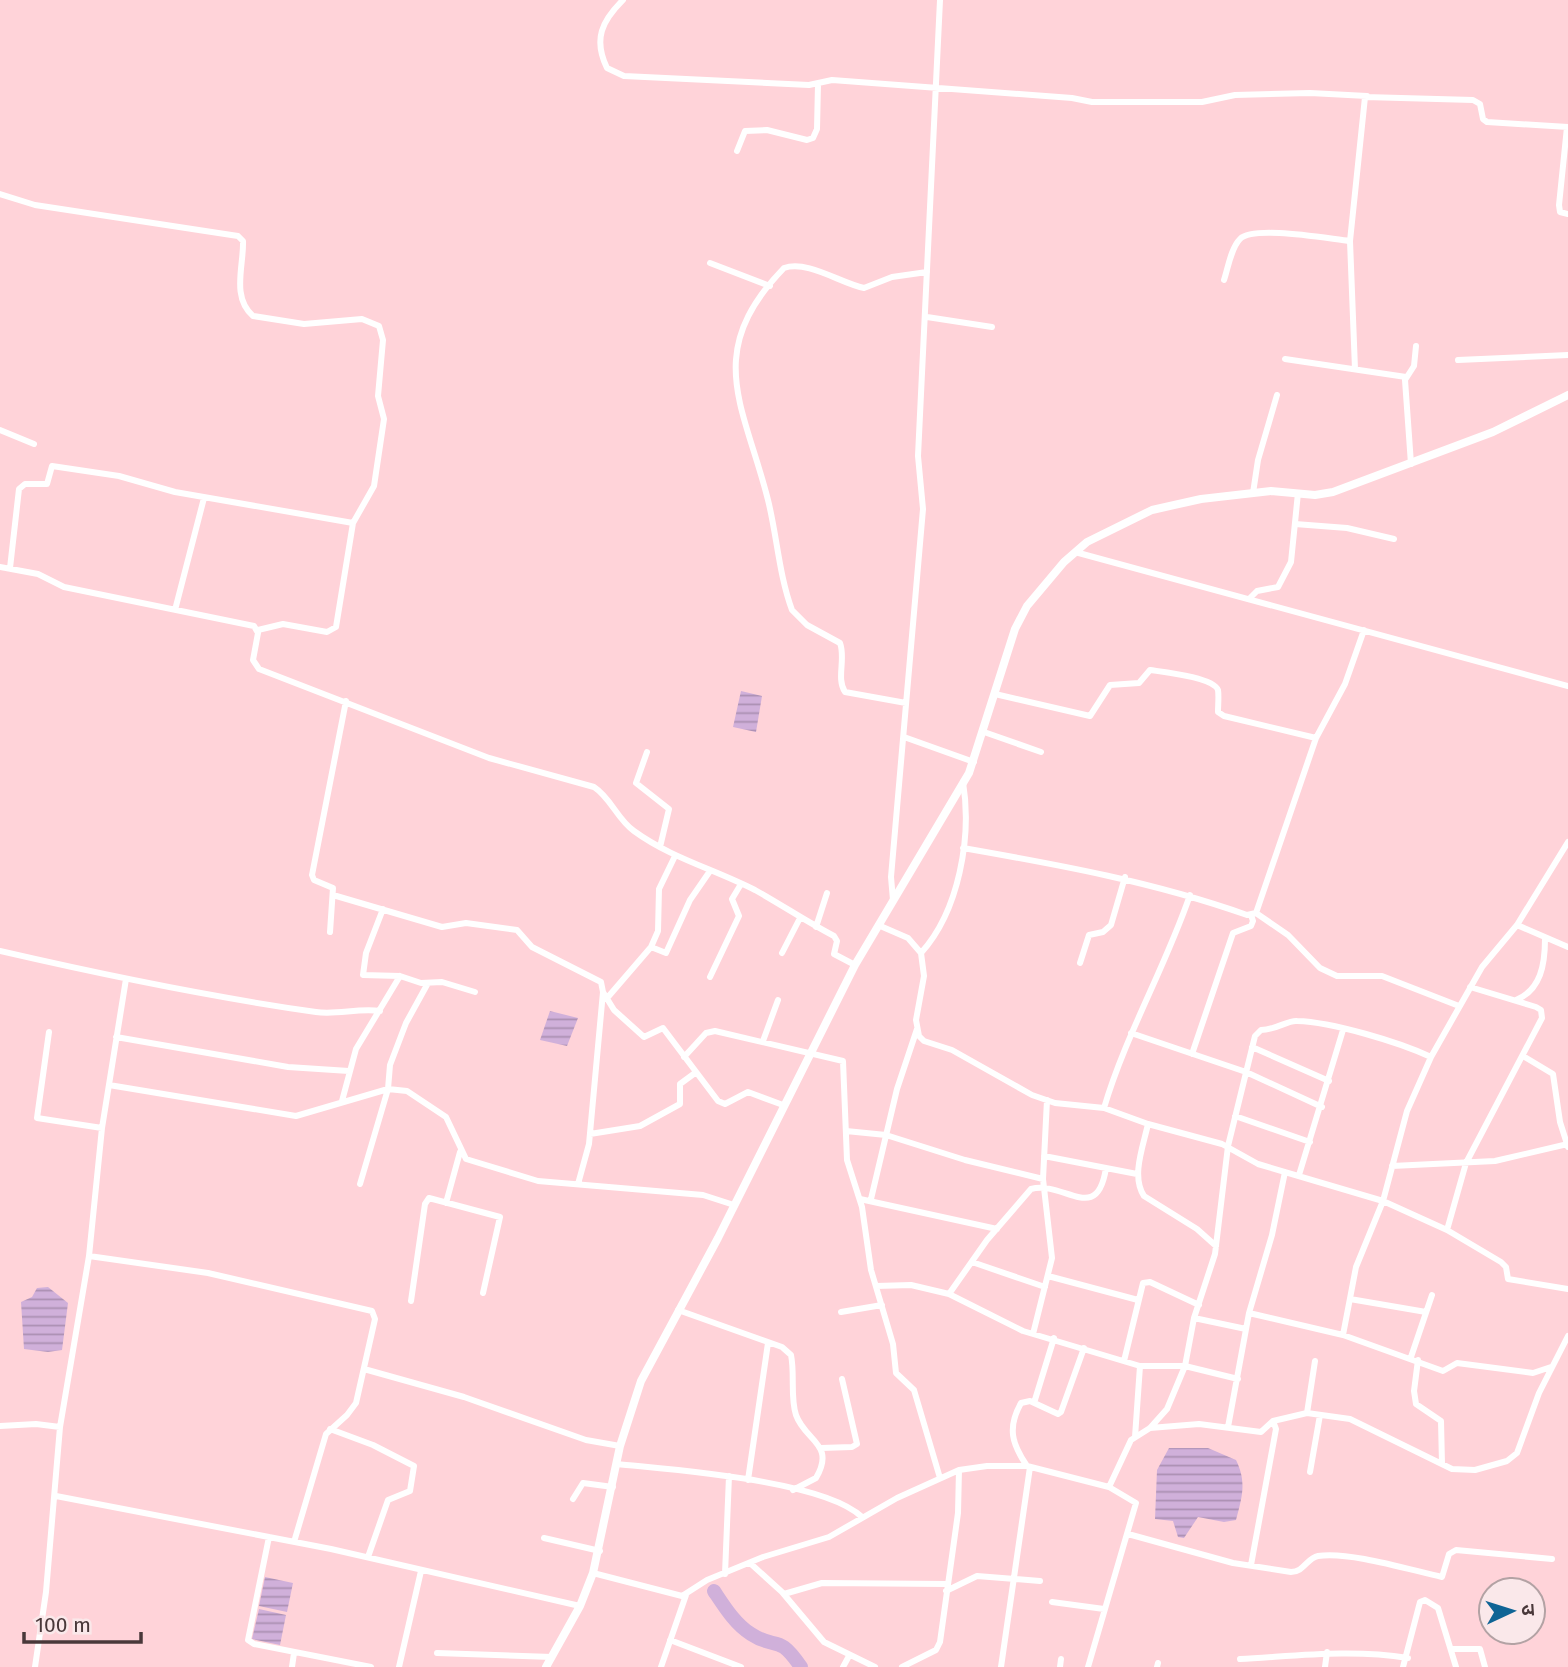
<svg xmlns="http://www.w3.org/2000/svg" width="1568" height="1667" viewBox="0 0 1568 1667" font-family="'Fira Sans','Noto Sans Devanagari',sans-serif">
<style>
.water{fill:url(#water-rules)}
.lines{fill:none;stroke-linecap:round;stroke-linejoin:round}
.river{stroke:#d0b0da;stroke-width:14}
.minor{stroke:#fff;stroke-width:6}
.tertiary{stroke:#fff;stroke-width:8}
</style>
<defs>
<pattern id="water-rules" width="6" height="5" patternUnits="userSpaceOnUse" patternTransform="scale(1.75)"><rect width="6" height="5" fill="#d0b0da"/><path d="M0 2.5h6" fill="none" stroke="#ab90b2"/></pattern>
</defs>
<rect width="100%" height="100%" fill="#ffd3d9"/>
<path class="water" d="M741,691l21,5 -6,36 -23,-5z
M550,1011l28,7 -11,28 -27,-6z
M48,1287l20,16 -6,47 -14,2 -24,-3 -3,-47 11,-5 5,-9z
M1208,1448l28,12c11,22 6,37 0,60l-12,2 -26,-5 -14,21 -6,-1 -5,-16 -18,-2 2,-49 12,-22z
M265,1577l28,6 -6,29 -28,-6z
M259,1609l27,6 -6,30 -28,-6z"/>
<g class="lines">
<path class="river" d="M714,1591c10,15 21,33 37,43 26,17 26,-2 50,33"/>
<path class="minor" d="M623,0c-21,21 -30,39 -16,68l17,8 185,9 23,-5 240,18 20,4h110l33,-7 75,-2 57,3
M1567,127l-8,78 1,7 8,2
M737,151l8,-20 22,-1 40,10 6,-2 4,-9 1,-45
M0,194l35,11 203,31 5,5c1,24 -12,56 10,75l51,8 58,-5 17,7 4,14 -5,56 6,23 -10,67 -21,37 -17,104 -9,5 -44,-8 -25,6
M710,263l60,23
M1224,280c4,-12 7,-32 16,-41 14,-14 89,0 110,2
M927,317l65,10
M1285,359l121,18
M1458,360l110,-5
M1355,369l-5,-128 15,-144 108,3 7,4 3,15 4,3 81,5
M0,430l34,14
M1411,464l-6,-84 9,-14 2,-20
M1253,493l5,-33 19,-65
M1295,524l52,4 47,11
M1075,552l493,134
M0,567l38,7 26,13 190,39 4,7 -5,27 6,9 230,89 105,29c17,11 23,32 40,44 37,27 80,38 121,59 27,15 52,32 79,46l3,5 -3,13 21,11
M10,568l9,-79 6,-5h22l5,-18 67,10 56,16 178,31
M1250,598l7,-7 21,-4 13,-25 7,-69
M175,610l29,-112
M995,694l95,22 20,-31 29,-2 11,-13c13,2 63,7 68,20 1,6 0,15 0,22l6,4 92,22
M906,703l-61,-11c-9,-14 1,-33 -5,-49l-33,-18 -15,-15c-13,-35 -15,-74 -24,-110 -24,-95 -66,-147 16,-232 24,-8 56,15 80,20l28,-11 35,-5
M984,732l57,20
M904,737l70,25
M647,752l-11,31 33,26 -9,38
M963,848c97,17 191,34 284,67l9,-2 60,-175 29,-54 19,-54
M333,895l109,32 24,-4 51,7 15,17 69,35 2,10 -14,152 -11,40
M893,900l-2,-23 32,-368 -5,-53 22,-456
M383,909l-17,44 -3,22 37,1 21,7 21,-1 33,10
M1256,913l32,22 32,33 17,8h45l77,30
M878,925l30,13 13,15 3,23 -8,44 3,16 5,5 28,9 80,45 23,8 49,5 44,16 74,20 36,20 125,37 64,29 54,32 5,5 2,12 60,10
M1517,925l51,22
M816,927l11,-34
M330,932l3,-44 -19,-8 -2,-5 34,-174
M651,947l15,6 24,-53 20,-29
M0,951c104,24 210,46 316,61 21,3 42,-4 64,-1
M782,953l18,-35
M921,953c38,-42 51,-116 42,-171
M1080,963l9,-28 14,-3 8,-7 14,-48
M710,977l29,-61 -7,-17 9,-15
M603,992l11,18 30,27 19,-9 55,73 7,3 23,-12 35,13
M608,997l43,-50 7,-16 1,-42 16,-33
M1516,1000c25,-10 29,-36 29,-61
M49,1032l-12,86 65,10
M1131,1033l115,39 76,35
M116,1037l172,30 61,4
M763,1041l15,-41
M1252,1047l77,34
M1192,1054l41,-121 18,-7 2,-5 -2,-6
M1523,1056l30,18 7,48 8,25
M684,1057l22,-24 9,-2 128,30 4,99 15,47 9,63 22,74 3,29 18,17 26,88
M109,1085l187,31 92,-27 19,2 39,26 20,42 72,22 165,14 31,10
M342,1101l14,-52 44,-73
M1104,1108c22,-74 61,-140 86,-213
M1235,1116l75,26
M1148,1124c-5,23 -17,52 -4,72l53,33 19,17
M846,1131l40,4 79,25 78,19
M590,1134l50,-8 40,-22v-20l15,-11
M1044,1156l93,18
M1392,1166l103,-5 73,-17
M1299,1175l44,-145
M360,1184l28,-95 2,-24 16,-42 22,-40
M860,1199l137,30
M871,1199l26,-110 20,-60
M446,1203l14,-51
M1447,1230l19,-67 76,-145 -1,-8 -5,-3 -66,-20
M89,1256l119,17 164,38 3,8 -19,84 -9,12 -21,19 -32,108
M972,1262l73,25
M1048,1276l90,24
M876,1286l35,-1 38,9 74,37 117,35h45l53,13
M949,1294l38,-54 44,-51c33,-9 66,37 75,-21
M1350,1299l76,13
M411,1301l14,-97 4,-6 71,19 -17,76
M678,1310l104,37 9,8c4,19 -1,42 5,60 9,26 40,29 20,63l-23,12
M841,1312l41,-7
M1249,1313l94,22 100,36 14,-8 76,10 18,-6
M1194,1318l52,11
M1033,1334l19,-76 -9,-79 4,-79
M1343,1335l13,-68 27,-66 24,-90 24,-54 51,-90 35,-42 51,-83
M1411,1357l21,-62
M1418,1360l-4,31 2,13 25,17 1,43
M1124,1361l19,-78 7,-1 49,23
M364,1369l100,28 122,43 34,6
M1034,1403l20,-65
M1307,1413l8,-52
M0,1426l36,-2 24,3
M1228,1427l21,-114 23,-78 13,-63
M1150,1428l49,-4 62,8 12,-11 34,-8 43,6 102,50 23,1 32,-9 10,-8 22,-60 29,-57
M330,1429l43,16 41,21 -4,25 -22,9 -20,57
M1135,1437l5,-71
M821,1448l31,-1 5,-3 -15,-65
M617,1464c56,6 206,16 245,53
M1027,1466c-15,-22 -20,-38 -6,-63l9,-2 28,13 3,-2 23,-64
M1310,1472l10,-57
M748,1480l20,-137
M1109,1487l22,-47 19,-12 17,-19 18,-43 9,-48 21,-64 13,-108 27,-110 6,-6c15,0 27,-10 36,-9 35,1 102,21 134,36
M56,1496l275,53 249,57
M573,1499l10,-16 30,4
M1128,1534l105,29 58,9c13,0 16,-14 27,-16 31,-5 92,14 124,21l7,-23 7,-4 96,9
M269,1537l-21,103 6,4 117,23
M544,1538l56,13
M750,1563l32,29 42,50 51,25
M1251,1565l25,-136 -3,-8
M593,1573l89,23 25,-16 56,-23 66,-20 68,-39 62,-28 28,-4h40l82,21 27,16 -48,164
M725,1574l4,-98
M946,1591l31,-15 63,5
M784,1594l38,-11 125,1
M1052,1602l52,7
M670,1640l71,27
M1451,1649h29l5,18
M437,1653l115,4
M1240,1659c57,-3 111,-10 168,-1
M35,1667l11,-75 14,-165 29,-171 13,-128 24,-149
M292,1667l2,-14
M399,1667l22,-96
M661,1667l25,-72
M843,1667l6,-11
M902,1667l34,-17 4,-8 18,-129 1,-43
M1001,1667l29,-200
M1060,1667l1,-8
M1157,1667l1,-4
M1325,1667l2,-15
M1403,1667l17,-65 5,-2 13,8 18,59"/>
<path class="tertiary" d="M546,1667l34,-61 13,-33 27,-127 21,-65 77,-143 137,-273 114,-192 46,-144 12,-23 37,-44 23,-20 65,-32 49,-11 70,-8 44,4 18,-3 160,-60 75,-37"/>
</g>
<g transform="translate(1512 1611) rotate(86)"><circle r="33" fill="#fae8ea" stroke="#b3a2a4" stroke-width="2"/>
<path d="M0-5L12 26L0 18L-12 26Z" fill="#0f6495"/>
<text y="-10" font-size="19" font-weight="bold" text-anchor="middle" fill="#49383a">उ</text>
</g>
<path d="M24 1632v10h117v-10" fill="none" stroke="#49383a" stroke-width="3.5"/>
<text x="35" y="1632" font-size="21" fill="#49383a" stroke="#fae8ea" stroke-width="5" paint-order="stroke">100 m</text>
</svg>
